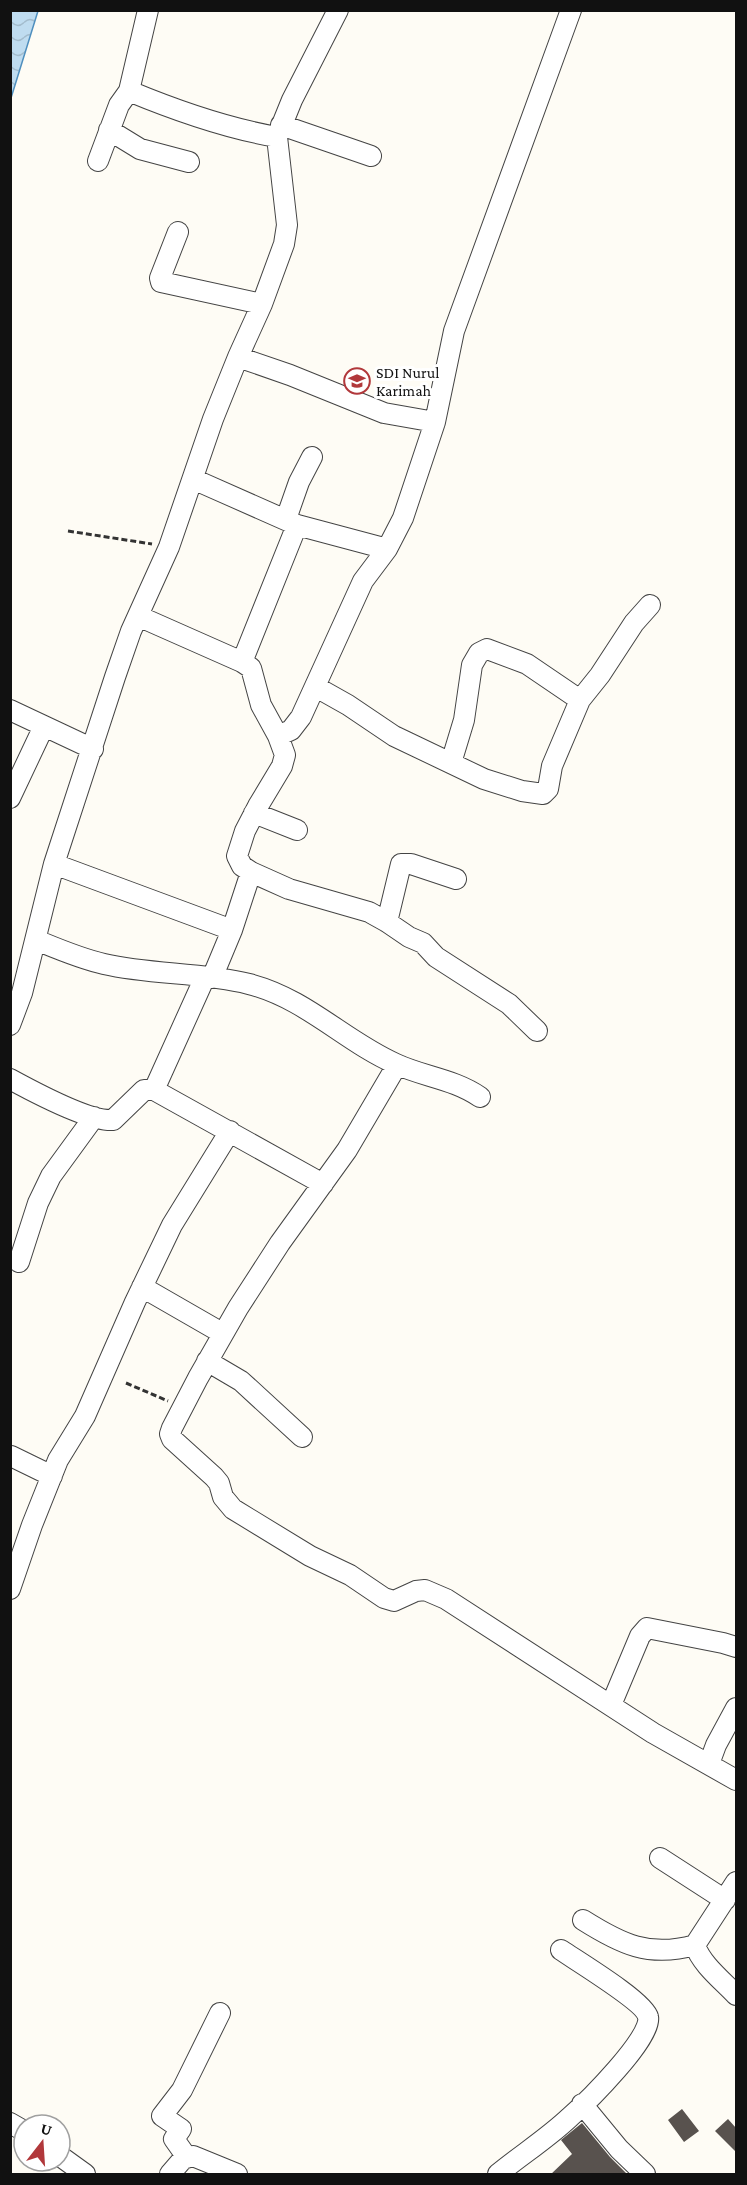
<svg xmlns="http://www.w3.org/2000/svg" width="747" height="2185" viewBox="0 0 747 2185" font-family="'Crimson Pro',serif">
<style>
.water{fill:url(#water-waves);stroke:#4f8fbe;stroke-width:1.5}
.building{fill:#58524e}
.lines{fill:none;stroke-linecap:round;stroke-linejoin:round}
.minor-casing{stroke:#444;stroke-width:22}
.path{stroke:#333;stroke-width:3;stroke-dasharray:6 3;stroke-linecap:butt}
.minor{stroke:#fff;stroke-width:20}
.labels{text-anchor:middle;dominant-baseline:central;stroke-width:6;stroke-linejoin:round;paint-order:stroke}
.poi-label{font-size:16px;fill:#111;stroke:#fff;text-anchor:start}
</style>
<defs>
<pattern id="water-waves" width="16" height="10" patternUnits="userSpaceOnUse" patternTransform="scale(1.5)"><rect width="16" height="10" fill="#bfdcf0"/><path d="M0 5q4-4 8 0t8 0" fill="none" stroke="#a3bccd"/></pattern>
</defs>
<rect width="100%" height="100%" fill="#fefcf5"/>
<path class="water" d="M11,10l27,1 -27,87 -1,-87z"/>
<path class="building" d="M682,2109l17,22 -15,11 -16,-22z
M728,2119l8,9v24l-21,-21z
M582,2123l28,34 18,18h-78l22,-21 -11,-14z"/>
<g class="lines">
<g class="minor-casing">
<path id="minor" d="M129,91c48,20 96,37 148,46
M281,125l90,31
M109,130l31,19 49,13
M98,161l21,-56 10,-14 19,-81
M178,232l-18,46 1,4 101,22
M238,357l52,18 94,38 51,9
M193,479l104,46 90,24
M286,519l13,-37 13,-25
M138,616l104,46 9,6 10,37 17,31 7,19 -3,11 -24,40 -13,25 -8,25 5,10 9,6 -19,58 -20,48
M242,662l55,-137
M316,687l32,18 46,31 90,43 38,12 21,3 5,-5 4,-23 28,-66 20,-25 34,-52 16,-18
M10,710l83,39
M278,736l13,-6 10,-13 62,-136 24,-32 16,-31 32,-96 19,-91 117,-321
M451,763l13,-43 8,-55 7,-12 8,-4 40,15 53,36
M10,798l34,-72
M254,813l43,17
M54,864l178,66
M251,872l38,17 80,23 18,10 22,15 14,6 13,14 73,47 28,27
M387,922l14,-58h10l45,15
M36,940c22,9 45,19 68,24 48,11 97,8 145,20 58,15 95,57 147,80 28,13 58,15 84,33
M10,1025l12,-32 32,-129 61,-187 16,-46 38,-84 44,-128 25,-62 24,-53 22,-60 3,-19 -10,-88 15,-37 46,-90
M397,1065l-50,85 -67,93 -42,65 -40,70 -26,50 -2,6 2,5 42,38 5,6 4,14 10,12 77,47 40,19 34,23 10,3 22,-10 9,-1 21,9 207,134 83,47
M10,1079c22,12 80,43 103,41l31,-30h10l169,94
M154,1090l51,-113
M19,1262l19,-59 13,-27 43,-59
M142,1287l80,46
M207,1361l34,20 61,56
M11,1456l41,20
M10,1589l22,-64 26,-65 27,-44 50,-114 37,-77 58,-94
M611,1705l29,-69 7,-8 76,15 13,4
M709,1764l7,-19 20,-37
M660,1858l65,42
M583,1920c38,24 66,38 112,25
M695,1945l41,-63
M695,1945c6,19 28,36 41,50
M582,2104l37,45 26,25
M10,2123l14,8
M60,2156l25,18
M186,2156l-12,-17 7,-10 -19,-13 20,-26 38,-77
M170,2174l13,-15 10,-3 44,18
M498,2174c23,-19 50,-36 72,-57 16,-14 83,-80 78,-100 -3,-15 -71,-56 -87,-67"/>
</g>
<path class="path" d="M68,531l84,13
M126,1383l42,18"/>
<use href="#minor" class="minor"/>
</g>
<defs>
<g id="school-ring" transform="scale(1.35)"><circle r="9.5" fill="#fff" stroke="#b1383b" stroke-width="1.5"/><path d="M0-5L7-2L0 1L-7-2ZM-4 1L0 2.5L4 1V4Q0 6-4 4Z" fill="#b1383b"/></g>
</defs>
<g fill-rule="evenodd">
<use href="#school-ring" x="357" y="381"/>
</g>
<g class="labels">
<g class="poi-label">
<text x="376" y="372">SDI Nurul<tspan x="376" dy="18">Karimah</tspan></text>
</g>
</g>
<rect width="747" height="2185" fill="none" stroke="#111111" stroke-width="24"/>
<g transform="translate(42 2143) rotate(17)"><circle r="28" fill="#ffffff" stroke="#a0a0a0" stroke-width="1.5"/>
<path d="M0-4.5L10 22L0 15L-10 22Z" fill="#b1383b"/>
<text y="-9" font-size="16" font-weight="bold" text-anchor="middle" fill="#111111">U</text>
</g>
</svg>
